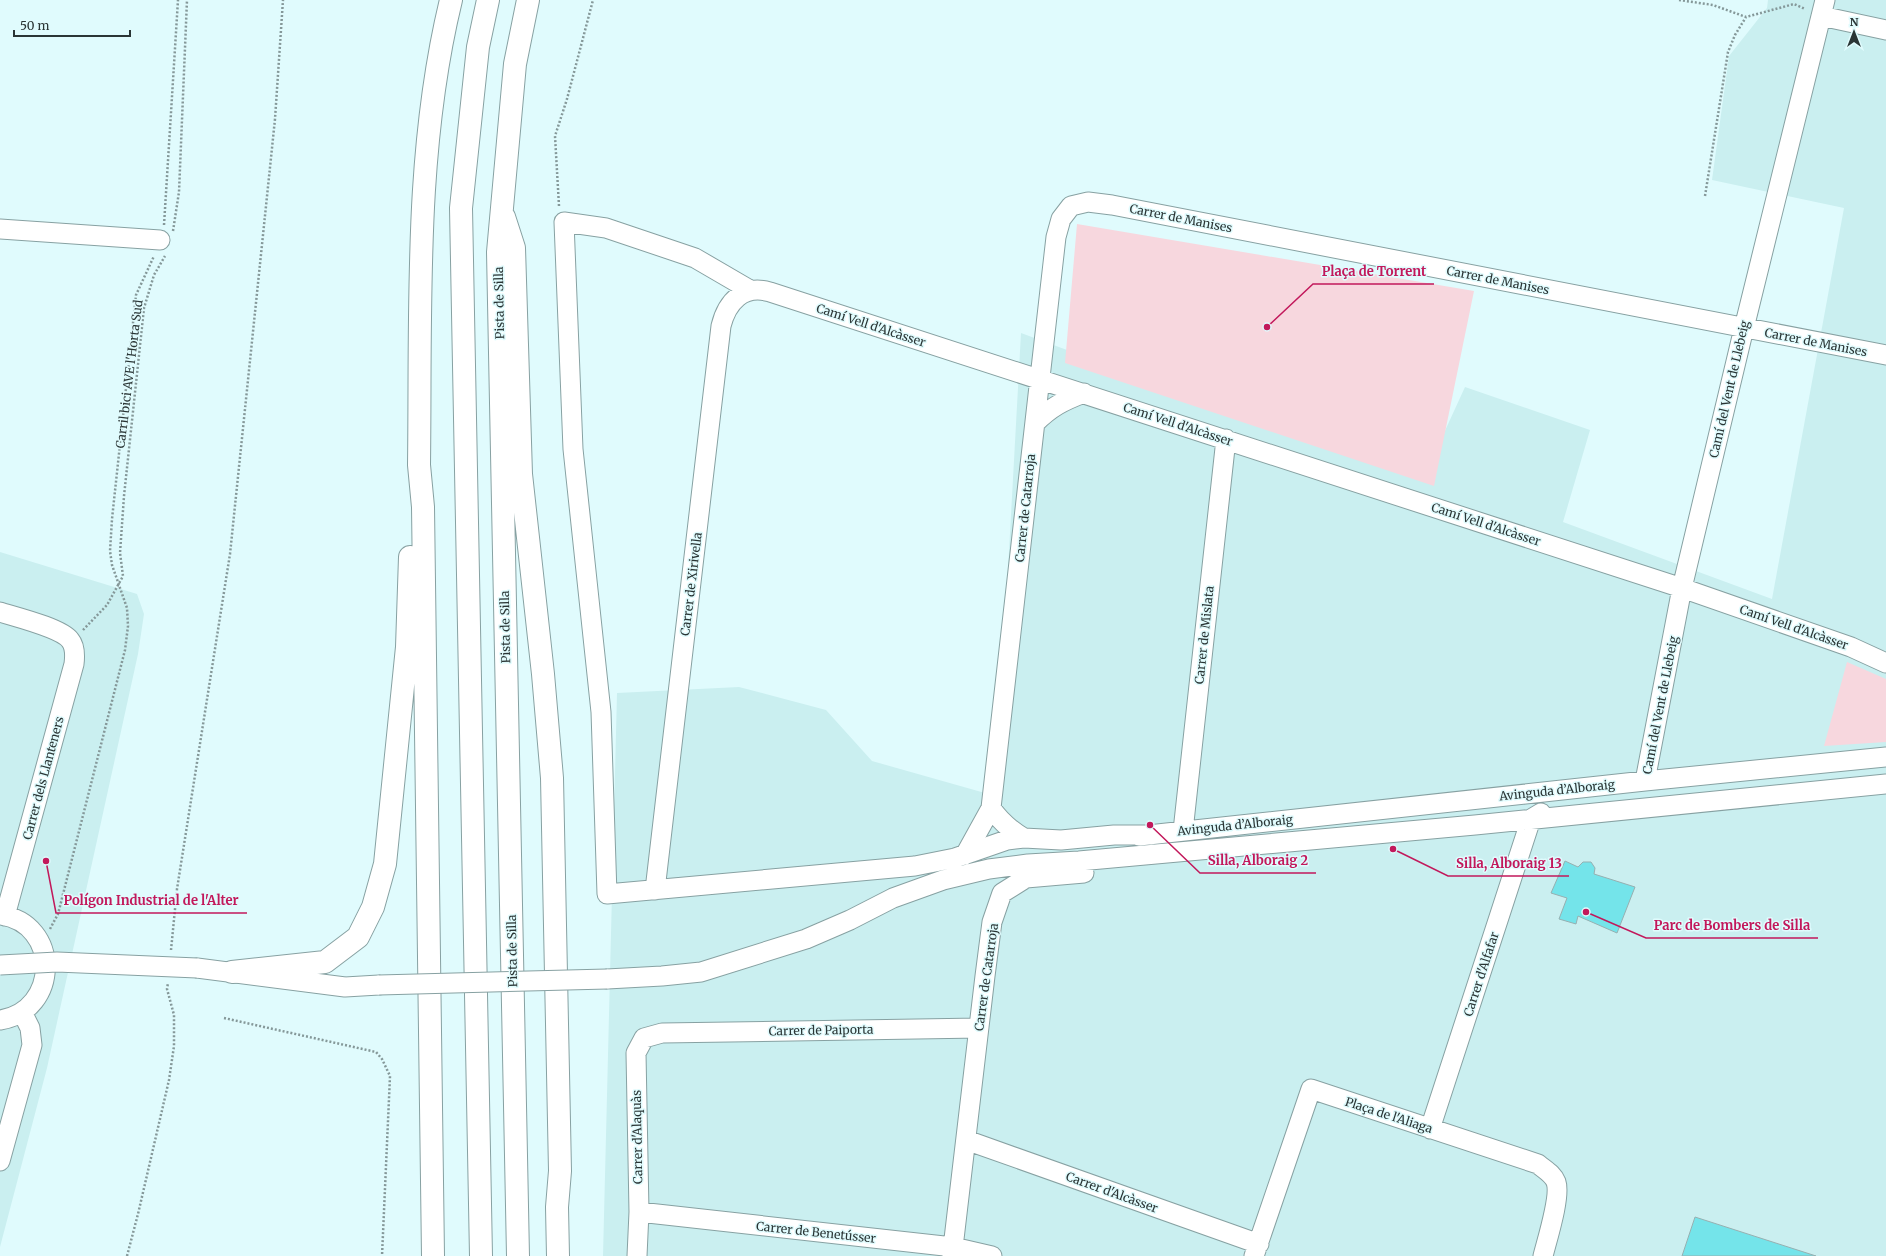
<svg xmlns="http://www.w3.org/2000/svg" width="1886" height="1256" viewBox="0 0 1886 1256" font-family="Merriweather,serif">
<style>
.built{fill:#caeff0}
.green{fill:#f7d7de}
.building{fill:#74e4ea;stroke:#96b0b1}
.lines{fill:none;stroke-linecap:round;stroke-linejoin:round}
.minor-casing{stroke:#87a1a2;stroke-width:21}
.highway-casing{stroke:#87a1a2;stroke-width:24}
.path{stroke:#859899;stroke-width:2.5;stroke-dasharray:2 2;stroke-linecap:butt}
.minor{stroke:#fff;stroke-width:19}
.highway{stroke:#fff;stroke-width:22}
.minor-bridge-casing{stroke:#87a1a2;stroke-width:21;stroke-linecap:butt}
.minor-bridge{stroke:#fff;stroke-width:19}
.labels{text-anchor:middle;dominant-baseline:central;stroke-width:3;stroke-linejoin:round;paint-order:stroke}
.street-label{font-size:12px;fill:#2a3535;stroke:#e0fbfd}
.leader{fill:none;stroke:#c2185b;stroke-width:1.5}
.callout-dot{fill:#c2185b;stroke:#e0fbfd;stroke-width:1.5}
.callout-label{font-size:13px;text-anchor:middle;font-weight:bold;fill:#c2185b;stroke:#e0fbfd;stroke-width:3;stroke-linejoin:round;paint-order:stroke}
</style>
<rect width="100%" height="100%" fill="#e0fbfd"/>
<path class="built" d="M1768,0h118v1256h-1283l14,-563 122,-6 87,23 46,51 113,32 21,-187 15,-273 401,148 43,-94 125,43 -27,92 209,77 72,-391 -132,-28 17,-124 38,-48z
M0,552l137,42 7,20 -6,40 -91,414 -47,179z"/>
<path class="green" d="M1077,224l397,67 -40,195 -369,-123z
M1847,662l39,17v63l-62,4z"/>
<path class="building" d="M1565,861l13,6 5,-5h8l4,6 -1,6 41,13 -18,46 -39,-17 -2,8 -17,-5 8,-21 -16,-5z
M1695,1217l121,39h-134z"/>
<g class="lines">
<g class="minor-casing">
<path id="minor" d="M1821,16l65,14
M0,229l160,11
M750,290l-55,-32 -89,-30 -42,-6 9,227 28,263 6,182 308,-28 40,-8 52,-18 17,-2 37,2 53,-5h37
M1035,423c16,-16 28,-22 49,-30
M0,612c16,5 61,16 70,28 5,6 5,16 4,24l-69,252
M1645,781l37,-193 62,-260 81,-328
M991,808c9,13 19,22 33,30
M1183,831l43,-392
M1139,836l506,-55 241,-24
M965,855l26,-47 65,-571 5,-18 10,-13 17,-4 24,3 774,150
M655,890l66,-564c6,-24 22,-42 49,-34l912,296 169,59 35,16
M0,915c61,8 60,96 0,105
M197,968l148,19 34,-2
M607,979l55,-3 39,-4 105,-33 44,-19 43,-22 50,-18 46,-11 39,-5 51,-3 396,-36 411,-41
M1430,1129l101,-310 10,-6
M966,1140l293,104
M0,1161l32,-116 -2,-17 -8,-16
M639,1212l314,35 39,9
M637,1256l2,-44 -3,-159 8,-15 18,-5 317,-5
M952,1256l33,-280 7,-54 10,-29 24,-15 58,-5
M1254,1256l57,-167 227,75c7,6 15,10 18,18 5,14 -9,58 -13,74"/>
</g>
<g class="highway-casing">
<path id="highway" d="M504,217l10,31 7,226 22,200 9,104 8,393 -3,36 1,49
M232,972l93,-10 33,-25 15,-30 12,-43 22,-217 3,-90
M433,1256l-10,-749 -4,-42c2,-156 -5,-313 32,-465
M481,1256l-20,-1048 17,-161 10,-47
M518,1256l-20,-1004 17,-188 13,-64"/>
</g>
<path class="path" d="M1679,0l34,5 33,12 48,-13 11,5
M1705,196l23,-144 7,-17 11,-18
M559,206l-4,-70 12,-37 26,-99
M164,225l14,-225
M173,231l6,-39 8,-192
M83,630l24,-25 16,-29 -3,-23 4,-57 20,-188 10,-33 11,-19
M50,929l8,-15 67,-264 3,-24 -1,-18 -15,-43 -2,-14 2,-32 24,-224 18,-39
M171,950l6,-61 53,-335 45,-435 8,-119
M224,1018l152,34 6,7 8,17 -8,180
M127,1256l11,-42 31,-134 5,-34v-31l-7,-26 1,-6"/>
<use href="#minor" class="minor"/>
<use href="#highway" class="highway"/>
<g class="minor-bridge-casing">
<path id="minor-bridge" d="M0,965l57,-3 140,6
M379,985l228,-6"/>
</g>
<use href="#minor-bridge" class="minor-bridge"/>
</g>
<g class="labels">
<g class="street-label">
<text transform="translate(1181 218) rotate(11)">Carrer de Manises</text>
<text transform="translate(1498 280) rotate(11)">Carrer de Manises</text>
<text transform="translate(499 303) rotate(-91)">Pista de Silla</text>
<text transform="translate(871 325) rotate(18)">Camí Vell d'Alcàsser</text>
<text transform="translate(1816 342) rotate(11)">Carrer de Manises</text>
<text transform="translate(129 374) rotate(-83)">Carril bici AVE l'Horta Sud</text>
<text transform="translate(1729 389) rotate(-77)">Camí del Vent de Llebeig</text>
<text transform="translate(1178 424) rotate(18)">Camí Vell d'Alcàsser</text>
<text transform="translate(1025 508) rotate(-84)">Carrer de Catarroja</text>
<text transform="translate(1486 524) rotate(18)">Camí Vell d'Alcàsser</text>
<text transform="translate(691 584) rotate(-83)">Carrer de Xirivella</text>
<text transform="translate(505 627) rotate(-91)">Pista de Silla</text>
<text transform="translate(1794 627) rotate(19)">Camí Vell d'Alcàsser</text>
<text transform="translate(1204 635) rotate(-84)">Carrer de Mislata</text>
<text transform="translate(1660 705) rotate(-79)">Camí del Vent de Llebeig</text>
<text transform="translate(43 778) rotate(-75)">Carrer dels Llanteners</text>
<text transform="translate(1557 790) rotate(-6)">Avinguda d’Alboraig</text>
<text transform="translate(1235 825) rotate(-6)">Avinguda d’Alboraig</text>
<text transform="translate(512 951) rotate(-91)">Pista de Silla</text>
<text transform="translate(1481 974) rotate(-72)">Carrer d'Alfafar</text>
<text transform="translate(986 977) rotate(-82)">Carrer de Catarroja</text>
<text transform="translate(821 1030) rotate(-1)">Carrer de Paiporta</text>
<text transform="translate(1389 1115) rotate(18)">Plaça de l'Aliaga</text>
<text transform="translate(637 1137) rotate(-91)">Carrer d'Alaquàs</text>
<text transform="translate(1112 1192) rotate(20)">Carrer d'Alcàsser</text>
<text transform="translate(816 1232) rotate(6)">Carrer de Benetússer</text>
</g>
</g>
<path class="leader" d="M1267 327L1313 284H1434M1150 825L1200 873H1316M1393 849L1448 876H1569M46 861L56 913H247M1586 912L1646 938H1818"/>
<g class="callout-dot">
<circle cx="1267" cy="327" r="4"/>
<circle cx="1150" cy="825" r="4"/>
<circle cx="1393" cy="849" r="4"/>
<circle cx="46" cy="861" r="4"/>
<circle cx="1586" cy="912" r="4"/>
</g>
<g class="callout-label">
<text x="1374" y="276">Plaça de Torrent</text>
<text x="1258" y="865">Silla, Alboraig 2</text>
<text x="1509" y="868">Silla, Alboraig 13</text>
<text x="151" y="905">Polígon Industrial de l'Alter</text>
<text x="1732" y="930">Parc de Bombers de Silla</text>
</g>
<g transform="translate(1854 32)" stroke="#e0fbfd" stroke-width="3" paint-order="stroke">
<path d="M0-3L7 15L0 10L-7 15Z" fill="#2a3535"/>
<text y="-6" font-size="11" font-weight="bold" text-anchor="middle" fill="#2a3535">N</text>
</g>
<path d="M14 30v6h116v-6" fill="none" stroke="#2a3535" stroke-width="2"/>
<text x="20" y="30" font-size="12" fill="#2a3535" stroke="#e0fbfd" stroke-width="3" paint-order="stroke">50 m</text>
</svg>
